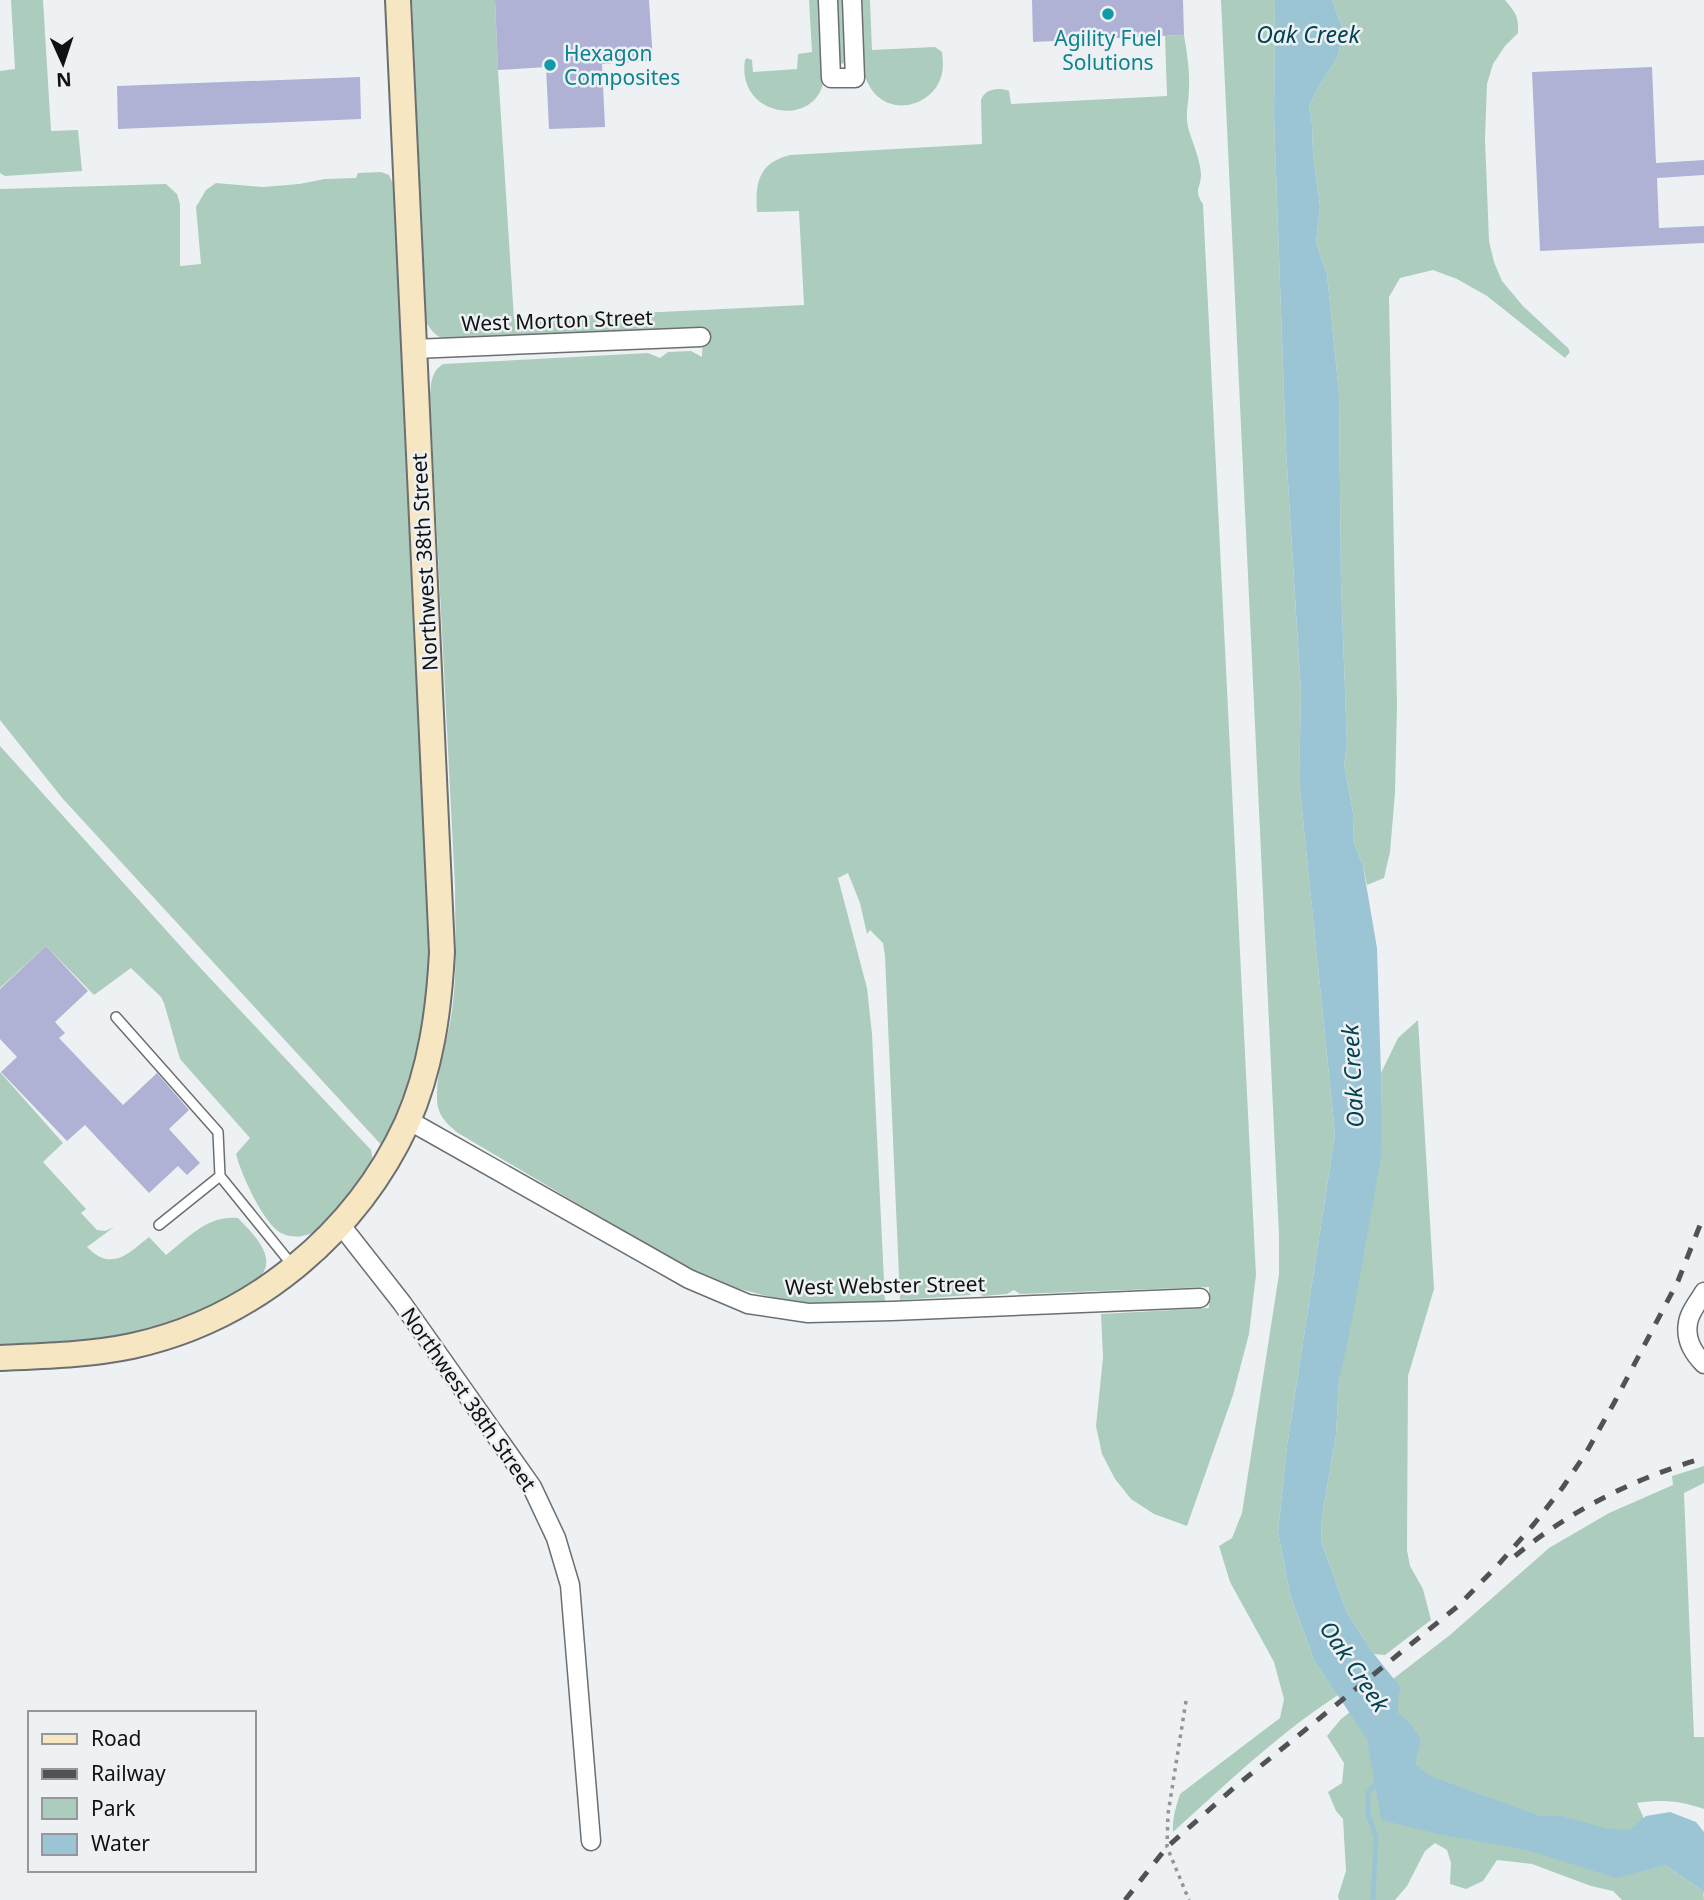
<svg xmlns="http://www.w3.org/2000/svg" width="1704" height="1900" viewBox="0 0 1704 1900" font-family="'Noto Sans',sans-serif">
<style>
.green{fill:#accdbd}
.water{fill:#9bc5d4}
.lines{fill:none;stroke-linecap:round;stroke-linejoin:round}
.stream{stroke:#9bc5d4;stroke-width:5}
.building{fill:#b0b2d5}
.lane-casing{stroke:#6c6f71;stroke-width:12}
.street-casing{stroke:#6c6f71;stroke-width:21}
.secondary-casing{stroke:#6c6f71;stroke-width:28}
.path{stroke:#929496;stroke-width:3.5;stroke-dasharray:3.5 5;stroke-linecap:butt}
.lane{stroke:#fff;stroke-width:9}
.street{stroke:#fff;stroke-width:18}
.secondary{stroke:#f7e6c2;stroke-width:24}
.rail{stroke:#515254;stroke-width:5;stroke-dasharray:12 12;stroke-linecap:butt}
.culture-dot{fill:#0f9aa8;stroke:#eef1f4;stroke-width:2.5}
.labels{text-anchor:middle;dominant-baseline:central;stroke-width:5;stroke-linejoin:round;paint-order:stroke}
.culture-label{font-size:21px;fill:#0d838f;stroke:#eef1f4}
.street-label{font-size:21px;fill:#101112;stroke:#eef1f4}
.water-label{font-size:23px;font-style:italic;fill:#034252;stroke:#eef1f4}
</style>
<rect width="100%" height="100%" fill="#eef1f4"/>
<path class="green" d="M11,0h32l8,131 27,-1 4,41 -77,5 -5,-3v-102l15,-2z
M412,0h83l3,70 16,249 290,-14 -5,-94 -42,1c-2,-29 1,-49 33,-57l192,-11 -1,-44c4,-11 17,-13 28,-9l2,13 156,-8 -2,-60 19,-1c3,18 6,36 5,54 0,13 -4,24 -1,38 4,15 12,31 13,47 0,15 -8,15 2,30l53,1071 -7,59 -16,61 -46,131 -33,-12 -23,-15 -16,-20 -13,-25 -6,-28 7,-69 -2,-43 108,-6v-21l-189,7 -6,-4 -7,4 -24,2 -7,-5 -6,4 -70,5 -15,-344 -2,-13 -13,-13 -3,4 -7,-31 -12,-30 -10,5 29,110 5,46 13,267 -54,3 -41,-2 -70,-18 -49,-25 -213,-126c-12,-10 -21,-18 -21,-35 -1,-27 10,-54 14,-81 7,-43 4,-87 4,-130l-25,-490c1,-14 1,-25 13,-33l205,-11 12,5 8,-6 23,-1 11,6 1,-26 -256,8c-11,-2 -15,-7 -21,-17z
M809,0h12c1,22 7,68 1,87 -14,41 -86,27 -77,-27l2,-2 5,2 1,12 44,-3 1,-15 14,-2z
M833,0h13l3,63 -13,1z
M859,0h11l2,50 63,-3 7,5c1,9 2,18 -2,28 -10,25 -45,35 -65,14 -6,-7 -10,-16 -13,-25z
M1221,0h54l-1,118 12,332 15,245 -2,85 36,354 -48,312 -9,86 12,62 24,66 24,35c-60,39 -112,89 -165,137 -1,-13 3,-25 7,-38l100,-76 4,-19 -10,-37 -44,-80 -11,-36 13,-8 10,-25 37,-239v-38z
M1332,0h173c10,12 14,16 13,33l-13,13 -12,18 -6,20 -2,54 4,103 5,21 8,19 21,25 45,42 2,4 -5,6 -78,-62 -30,-17 -24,-9 -33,8 -11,19 8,408 -2,88 -5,59 -6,26 -17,7 -4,-19 -10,-26 1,-23 -10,-52 3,-21 -6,-162 -2,-189 -12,-119 -11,-31 4,-37 -7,-52 -1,-31 -3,-16 10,-21 19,-29 5,-28z
M381,172l8,3 6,13 39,786 -17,97 -32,78 -322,-350 -63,-79v-531l166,-5 11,10 3,10v62l21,-2 -5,-57 10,-17 10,-7 47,4 36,-3 26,-5 31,-1 2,-5z
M0,746l193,214 178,190 2,10 -2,9c-11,14 -23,27 -35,41 -4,6 -9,13 -14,17 -11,9 -28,13 -41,6 -18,-10 -40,-59 -45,-79l14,-16 -70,-79 -16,-56 -3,-6 -30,-29 -37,27 -48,-49 -46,42z
M1418,1020l16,269 -26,87 -1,174 3,16 13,23 8,31 -46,35 -11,-1 -27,-41 -26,-72 1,-24 14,-81 3,-56 43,-274 -1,-33 17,-35z
M0,1072l63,71 -20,19 43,47 -5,4 16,17 8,1 9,-4 -27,20c24,25 41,7 62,-10l17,18c22,-17 41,-40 72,-37 11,12 36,34 26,53 -3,7 -12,11 -17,16l2,4 -111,46 -138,14z
M1704,1466v17l-20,10 10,244h10v72c-24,-8 -42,-10 -67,-6l28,62 38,26 1,9h-82l-9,-9 -22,-5 -59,-22 -35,-4 -14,21 -17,8 -16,-5 1,-21 -4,-13 -12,-7 -10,8 -18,35 -12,14h-56l-1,-4 8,-25 -3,-52 -7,-8 -8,-19 14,-9 2,-20 -17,-27 14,-17 109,-84 99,-87 60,-35 64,-28 -1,-9z"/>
<path class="water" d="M1275,0h57l11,29 -5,28 -19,29 -10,21 3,16 1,31 7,52 -4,37 11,31 12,119 2,189 6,162 -3,21 10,52 -1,23 10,26 14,82 5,158 -1,52 -30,168 -12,54 -3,56 -14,81 -1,24 26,72 27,41 27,34 -3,10v15l12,10 11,16 -6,25 15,12 110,40h22l43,12 24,2 17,-14 24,-4 26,10 8,10v63l-1,-4 -38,-26 -49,13 -89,-28 -89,-16 -57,-14 -14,-81 -53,-79 -24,-66 -12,-62 9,-86 48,-312 -36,-354 2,-86 -15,-244 -12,-332z"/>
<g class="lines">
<path class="stream" d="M1373,1900l3,-63 -8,-22v-22l12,-14"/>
</g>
<path class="building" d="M495,0h154l4,61 -51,3 3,63 -56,2 -3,-62 -48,3z
M1032,0h151l1,35 -151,7z
M1652,67l4,96 48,-3v15l-47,3 2,50 45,-2v17l-164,8 -8,-179z
M360,77l1,42 -243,10 -1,-43z
M46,946l42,45 -33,31 10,11 -6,5 64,67 34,-32 32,37 -20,19 31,34 -13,12 -9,-9 -29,27 -64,-68 -18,16 -66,-69 16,-15 -17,-18v-50z"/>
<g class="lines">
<g class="lane-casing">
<path id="lane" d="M116,1017l102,115 2,44 73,90
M159,1225l61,-49"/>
</g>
<g class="street-casing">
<path id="street" d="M828,0l3,78h24l-3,-78
M414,349l287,-12
M408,1120l281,159 59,25 60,9 84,-2 308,-13
M340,1224l62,79 130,184 24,51 14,47 21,256
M1704,1292c-5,9 -15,21 -16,31 -3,16 5,30 16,41"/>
</g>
<g class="secondary-casing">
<path id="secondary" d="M0,1358c44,-2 89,-3 132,-12 120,-26 224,-112 275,-223 24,-54 32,-113 35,-171l-44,-952"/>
</g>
<path class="path" d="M1186,1701l-18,113 -1,33 22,53"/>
<use href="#lane" class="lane"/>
<use href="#street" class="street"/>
<use href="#secondary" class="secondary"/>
<path class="rail" d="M1515,1556c56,-46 120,-78 189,-98
M1125,1900l42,-53 69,-61 222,-180 40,-41 36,-41 29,-37 23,-34 28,-50 64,-122 26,-66"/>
</g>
<g class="culture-dot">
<circle cx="1108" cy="14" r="7"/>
<circle cx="550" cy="65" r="7"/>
</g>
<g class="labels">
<g class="culture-label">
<text x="1108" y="38">Agility Fuel<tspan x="1108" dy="24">Solutions</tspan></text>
<text x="564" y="53" text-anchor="start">Hexagon<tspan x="564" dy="24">Composites</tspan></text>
</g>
<g class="street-label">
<text transform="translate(557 320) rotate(-2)">West Morton Street</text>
<text transform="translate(424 562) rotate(-93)">Northwest 38th Street</text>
<text transform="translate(885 1285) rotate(-1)">West Webster Street</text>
<text transform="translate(469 1399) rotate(55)">Northwest 38th Street</text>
</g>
<g class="water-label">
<text x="1308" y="34">Oak Creek</text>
<text transform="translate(1352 1076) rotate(-93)">Oak Creek</text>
<text transform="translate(1355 1666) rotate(56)">Oak Creek</text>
</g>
</g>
<rect x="28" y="1711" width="228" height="161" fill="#eef1f4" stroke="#95979a" stroke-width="2"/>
<rect x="42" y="1734" width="35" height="10" fill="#f7e6c2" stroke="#95979a" stroke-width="2"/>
<text x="91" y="1746" font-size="21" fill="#101112">Road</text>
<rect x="42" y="1769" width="35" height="10" fill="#515254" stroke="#95979a" stroke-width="2"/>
<text x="91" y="1781" font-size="21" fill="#101112">Railway</text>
<rect x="42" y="1798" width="35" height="21" fill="#accdbd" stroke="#95979a" stroke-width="2"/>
<text x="91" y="1816" font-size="21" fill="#101112">Park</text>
<rect x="42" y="1834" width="35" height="21" fill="#9bc5d4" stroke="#95979a" stroke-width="2"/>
<text x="91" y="1851" font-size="21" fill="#101112">Water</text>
<g transform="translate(63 63) rotate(177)" stroke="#eef1f4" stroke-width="5" paint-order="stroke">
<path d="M0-5L12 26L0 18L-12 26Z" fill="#101112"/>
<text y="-10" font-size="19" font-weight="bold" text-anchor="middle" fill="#101112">N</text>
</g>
</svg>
